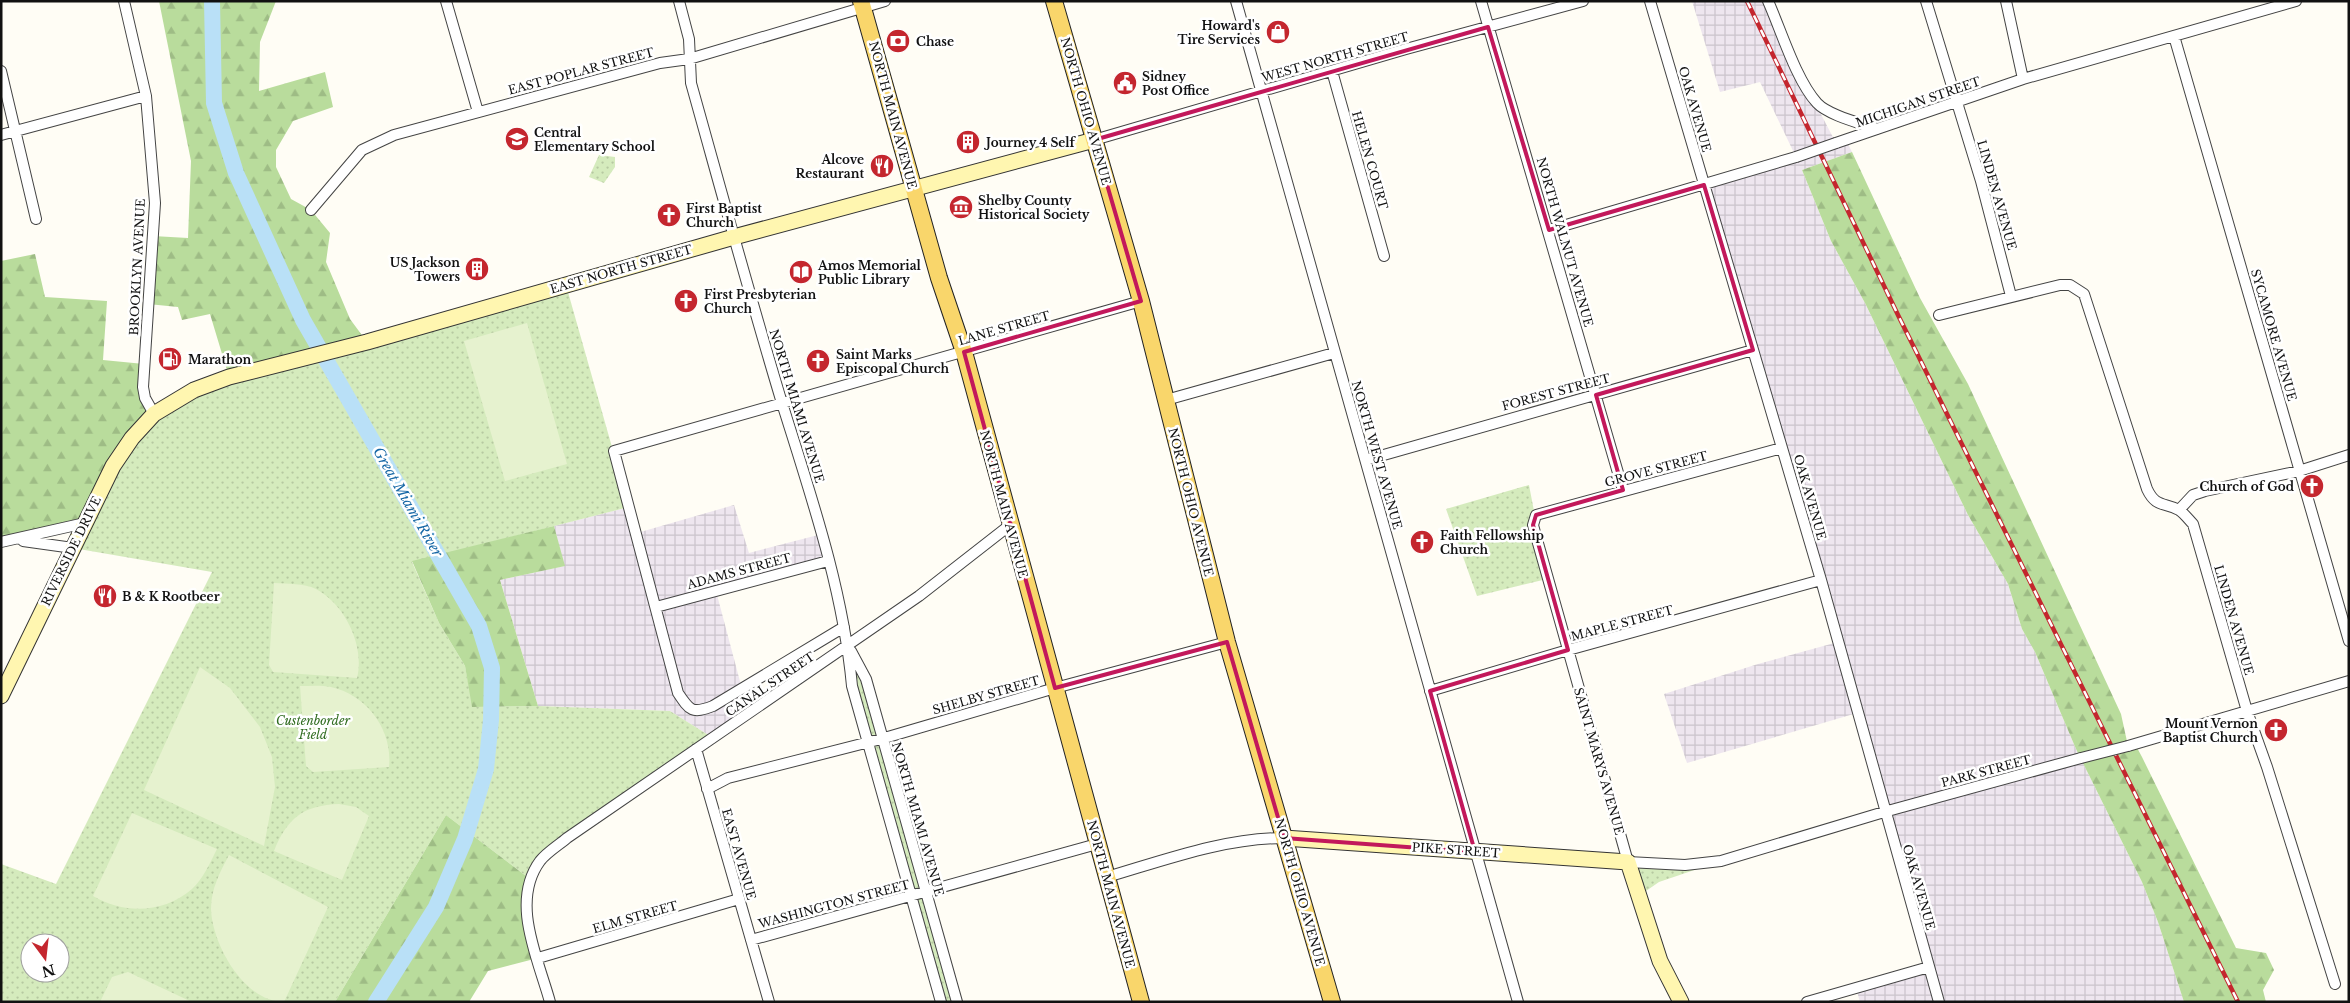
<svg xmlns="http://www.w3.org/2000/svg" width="2350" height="1003" viewBox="0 0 2350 1003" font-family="'Libre Baskerville',serif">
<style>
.industrial{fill:url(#industrial-grid)}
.grass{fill:url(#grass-dots);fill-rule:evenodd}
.forest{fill:url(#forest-firs)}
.pitch{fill:#e6f2cf}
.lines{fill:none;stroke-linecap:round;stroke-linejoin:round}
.river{stroke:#b9e0f7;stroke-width:16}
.street-casing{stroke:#444;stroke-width:12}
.secondary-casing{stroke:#333;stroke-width:17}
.primary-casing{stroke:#222;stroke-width:18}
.street{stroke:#fff;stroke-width:10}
.secondary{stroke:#fff6b0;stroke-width:15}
.primary{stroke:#f9d66b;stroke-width:16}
.rail-casing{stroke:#c4262e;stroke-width:4.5}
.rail{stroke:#fff;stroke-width:2.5;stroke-dasharray:8;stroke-linecap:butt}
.street-bridge-casing{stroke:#444;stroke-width:12;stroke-linecap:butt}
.street-bridge{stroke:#fff;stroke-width:10}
.marked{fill:none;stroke:#c2185b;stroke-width:4;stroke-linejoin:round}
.labels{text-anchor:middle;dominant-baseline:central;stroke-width:5;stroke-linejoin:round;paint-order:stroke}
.poi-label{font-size:12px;font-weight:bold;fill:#111;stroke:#fff;text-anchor:start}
.street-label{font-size:12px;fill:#111;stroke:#fff}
.park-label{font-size:12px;font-style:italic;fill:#2f6b1f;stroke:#fff}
.water-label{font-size:14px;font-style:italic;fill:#1768a6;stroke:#fff}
</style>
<defs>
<pattern id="industrial-grid" width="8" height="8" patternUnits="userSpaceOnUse" patternTransform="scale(1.25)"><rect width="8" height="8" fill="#eee6ef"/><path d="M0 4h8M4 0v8" fill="none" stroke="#cbc4cc"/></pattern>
<pattern id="grass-dots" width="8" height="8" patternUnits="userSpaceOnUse" patternTransform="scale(1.25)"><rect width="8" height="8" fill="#d5ebbd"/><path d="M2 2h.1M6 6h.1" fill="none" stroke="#b6c8a1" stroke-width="1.8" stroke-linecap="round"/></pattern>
<pattern id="forest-firs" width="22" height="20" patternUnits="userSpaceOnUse" patternTransform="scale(1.25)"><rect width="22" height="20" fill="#b9dc9c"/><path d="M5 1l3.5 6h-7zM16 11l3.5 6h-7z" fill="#9ebc85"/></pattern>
</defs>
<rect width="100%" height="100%" fill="#fffdf5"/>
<path class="industrial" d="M1692,1h76l33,75 35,67 10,-3 6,12 -50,18 29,71 34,62 103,212 40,69 14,45 13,23 41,97 66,133 16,40 26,80h-324l-4,-14 73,-21 -72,-254 -170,50 -23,-69 94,-30 80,-22 -134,-457 92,-28 -36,-75 -40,10z
M734,505l15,48 73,-19 6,27 -112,30 26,98 14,20 -43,29 -43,-27 -132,-5 -38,-126 64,-14 -10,-40 75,-19 8,26z"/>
<path class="grass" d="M599,155l16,2v10l-11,16 -15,-6z
M566,285l63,222 -217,55 27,61 26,43 8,41 65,-1 132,5 43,27 -146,100 -37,41 -84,-64 -111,187h-334v-138l55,20 156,-312 -139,-24 59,-110 62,-48zM30,943h30v30h-30z
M1529,485l18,94 -70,17 -31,-87z
M848,646l18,33 91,323h-16l-74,-260z
M1721,861l-62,21 -13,9 -4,15 -14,-44z"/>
<path class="forest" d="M159,1h117l-16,41 -1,49 66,-19 8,35 -40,14 -17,29v17l15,32 20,11 19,23 -4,29 24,57 17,23 -138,35 -19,-63 -28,6 -4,-13 -30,-3 5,-68 35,2 3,-77z
M1852,152l68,146 48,86 153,330 7,32 7,-2 7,13 94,191 30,5 8,17 -11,20 3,12h-82l-26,-80 -16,-40 -66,-133 -41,-97 -13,-23 -14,-45 -40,-69 -103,-212 -34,-62 -29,-71z
M35,254l10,43 62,4 -4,59 41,4 -1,23 11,27 -69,109 -84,19v-281z
M554,526l11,40 -65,14 38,126 -66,1 -7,-41 -26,-43 -27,-62z
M446,815l84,64 -4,21 12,58 -50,13 -19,31h-134z"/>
<path class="pitch" d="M527,323l40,141 -62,17 -41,-140z
M274,583c13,1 30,0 42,6 30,16 49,58 41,89l-84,-6 -4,-7z
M200,667l30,21 30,39 12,30 3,30 -11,59 -120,-56z
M300,686c10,0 21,-1 31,1 36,8 62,43 58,80l-76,5 -7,-6z
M339,804l17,3 13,9 -27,64 -68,-29c13,-33 30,-46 65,-47z
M132,813l85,36c-7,14 -14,30 -25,40 -29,25 -68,25 -99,7z
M229,855l99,52 -44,95c-40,0 -72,-58 -73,-93 0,-20 9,-37 18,-54z
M128,972l64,30h-92l12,-25z"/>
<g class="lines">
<path class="river" d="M212,1l2,102 22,70 67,147 176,306 13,42 -1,52 -5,49 -21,70 -29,68 -60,95"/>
<g class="street-casing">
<path id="street" d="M124,1l22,95 9,107 -12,184 2,11 9,16
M446,1l32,111
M679,1l10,38 2,44c30,107 59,214 91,320 29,93 61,186 70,283l89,316
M1236,1l282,1001
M1481,1l142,489
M1650,1l171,579 118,422
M1768,1c13,29 28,79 49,102 11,12 43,20 60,26
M1926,1l55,180 30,115
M2006,1l17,78
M2174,36l175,605
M1,71l35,148
M1332,71l52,185
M1,135l145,-39
M1094,140l312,-91 177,-48
M1836,143l187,-64 273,-78
M311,210l51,-60 32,-15 266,-72 29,-4 196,-58
M1549,230l247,-73
M1939,315l121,-30h10l14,9 63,195c9,19 17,13 32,21 5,3 10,10 14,14l54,187 20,56 68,217
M1166,400l168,-47
M1782,448l-246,67 -3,10 3,11 92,326 57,3 36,-4 163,-49 197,-54
M1366,460l387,-110
M2179,510l14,-15 12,-4 94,-20 50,-16
M23,541l50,7
M1,542l84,-19
M656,607l172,-46
M844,627l-131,79c-21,8 -23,5 -35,-13l-64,-242 527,-150
M851,651l15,28 91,323
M1430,691l138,-41 253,-70
M2128,746l221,-65
M696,749l73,253
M707,789l21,-11 153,-39 174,-51 172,-46
M1107,877c58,-17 117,-39 177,-39
M751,940l346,-96
M538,958l201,-59
M550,1002c-12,-44 -40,-100 -10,-141 7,-9 19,-16 27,-23l352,-242 91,-71
M1807,1002l122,-35"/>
</g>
<g class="secondary-casing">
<path id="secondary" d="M1,696l112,-230 19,-28 22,-24 40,-24 35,-13 138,-35 367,-105 360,-97
M1284,838l344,24 32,99 21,41"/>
</g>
<g class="primary-casing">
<path id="primary" d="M861,1l78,277 25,74 177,650
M1054,1l87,300 86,341 105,360"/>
</g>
<use href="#street" class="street"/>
<use href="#secondary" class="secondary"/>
<use href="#primary" class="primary"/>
<g class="rail-casing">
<path id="rail" d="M1747,1l151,314 340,687"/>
</g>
<use href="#rail" class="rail"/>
<g class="street-bridge-casing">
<path id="street-bridge" d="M1796,157l40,-14
M2081,758l47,-12"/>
</g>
<use href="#street-bridge" class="street-bridge"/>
</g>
<path class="marked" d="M1488,27l61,203 155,-45 49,165 -157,45 27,95 -87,25 -3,10 35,125 -138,41 45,161 -191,-14 -57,-196 -172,46 -91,-336 177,-51 -47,-161z"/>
<defs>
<g id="shop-disc" transform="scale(1.25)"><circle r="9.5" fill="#c4262e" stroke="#fff"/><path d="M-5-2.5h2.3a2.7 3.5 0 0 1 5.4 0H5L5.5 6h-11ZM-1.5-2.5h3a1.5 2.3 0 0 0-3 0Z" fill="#fff"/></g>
<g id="bank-disc" transform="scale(1.25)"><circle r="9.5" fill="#c4262e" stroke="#fff"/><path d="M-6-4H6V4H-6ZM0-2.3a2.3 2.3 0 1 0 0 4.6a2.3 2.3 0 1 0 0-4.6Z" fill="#fff"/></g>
<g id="civic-disc" transform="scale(1.25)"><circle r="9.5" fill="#c4262e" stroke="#fff"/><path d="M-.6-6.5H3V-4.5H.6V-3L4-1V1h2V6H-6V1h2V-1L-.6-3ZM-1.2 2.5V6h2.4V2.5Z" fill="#fff"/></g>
<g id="school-disc" transform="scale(1.25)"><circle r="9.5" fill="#c4262e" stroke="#fff"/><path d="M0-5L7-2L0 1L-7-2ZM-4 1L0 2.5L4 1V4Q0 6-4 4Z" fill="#fff"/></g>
<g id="building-disc" transform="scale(1.25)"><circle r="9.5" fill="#c4262e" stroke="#fff"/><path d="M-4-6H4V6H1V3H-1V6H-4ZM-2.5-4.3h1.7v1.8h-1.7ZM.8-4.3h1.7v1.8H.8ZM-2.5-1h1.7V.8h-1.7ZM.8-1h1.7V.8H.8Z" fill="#fff"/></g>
<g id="restaurant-disc" transform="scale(1.25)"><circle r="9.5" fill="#c4262e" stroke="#fff"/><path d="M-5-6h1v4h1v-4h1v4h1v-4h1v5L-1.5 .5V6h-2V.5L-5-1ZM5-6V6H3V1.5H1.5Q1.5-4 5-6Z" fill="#fff"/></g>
<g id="museum-disc" transform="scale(1.25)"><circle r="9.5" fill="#c4262e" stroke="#fff"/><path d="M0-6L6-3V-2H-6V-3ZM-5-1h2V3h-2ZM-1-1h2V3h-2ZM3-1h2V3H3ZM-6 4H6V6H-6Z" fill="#fff"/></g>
<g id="church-disc" transform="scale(1.25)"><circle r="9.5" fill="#c4262e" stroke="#fff"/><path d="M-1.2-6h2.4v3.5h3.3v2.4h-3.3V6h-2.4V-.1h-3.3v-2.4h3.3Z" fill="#fff"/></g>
<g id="library-disc" transform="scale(1.25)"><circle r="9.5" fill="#c4262e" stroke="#fff"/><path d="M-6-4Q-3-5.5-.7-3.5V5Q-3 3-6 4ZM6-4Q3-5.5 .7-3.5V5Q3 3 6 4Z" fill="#fff"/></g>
<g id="fuel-disc" transform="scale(1.25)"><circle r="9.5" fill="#c4262e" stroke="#fff"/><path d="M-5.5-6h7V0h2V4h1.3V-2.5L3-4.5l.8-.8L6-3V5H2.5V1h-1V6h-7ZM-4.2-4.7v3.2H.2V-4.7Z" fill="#fff"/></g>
</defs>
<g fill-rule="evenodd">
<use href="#shop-disc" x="1278" y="32"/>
<use href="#bank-disc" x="898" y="41"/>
<use href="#civic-disc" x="1125" y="83"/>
<use href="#school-disc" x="517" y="139"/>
<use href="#building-disc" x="968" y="142"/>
<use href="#restaurant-disc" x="882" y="166"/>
<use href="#museum-disc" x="961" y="207"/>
<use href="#church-disc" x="669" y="215"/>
<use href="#building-disc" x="477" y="269"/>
<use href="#library-disc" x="801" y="272"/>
<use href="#church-disc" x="686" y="301"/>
<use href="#fuel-disc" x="170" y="359"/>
<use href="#church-disc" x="818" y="361"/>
<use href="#church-disc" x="2312" y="486"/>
<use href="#church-disc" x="1422" y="542"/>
<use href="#restaurant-disc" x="105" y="596"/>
<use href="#church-disc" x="2276" y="730"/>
</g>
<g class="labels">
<g class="poi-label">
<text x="1260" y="25" text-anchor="end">Howard's<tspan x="1260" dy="14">Tire Services</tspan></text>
<text x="916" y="41">Chase</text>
<text x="1142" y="76">Sidney<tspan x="1142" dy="14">Post Office</tspan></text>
<text x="534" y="132">Central<tspan x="534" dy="14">Elementary School</tspan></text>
<text x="986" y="142">Journey 4 Self</text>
<text x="864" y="159" text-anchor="end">Alcove<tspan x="864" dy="14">Restaurant</tspan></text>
<text x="978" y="200">Shelby County<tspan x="978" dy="14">Historical Society</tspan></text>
<text x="686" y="208">First Baptist<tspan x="686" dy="14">Church</tspan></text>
<text x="460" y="262" text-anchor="end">US Jackson<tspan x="460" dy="14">Towers</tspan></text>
<text x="818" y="265">Amos Memorial<tspan x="818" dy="14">Public Library</tspan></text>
<text x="704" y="294">First Presbyterian<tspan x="704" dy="14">Church</tspan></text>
<text x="836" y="354">Saint Marks<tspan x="836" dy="14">Episcopal Church</tspan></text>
<text x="188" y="359">Marathon</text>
<text x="2294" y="486" text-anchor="end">Church of God</text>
<text x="1440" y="535">Faith Fellowship<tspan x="1440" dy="14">Church</tspan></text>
<text x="122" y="596">B &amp; K Rootbeer</text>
<text x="2258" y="723" text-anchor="end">Mount Vernon<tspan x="2258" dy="14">Baptist Church</tspan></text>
</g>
<g class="street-label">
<text transform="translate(1335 57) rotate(-16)">WEST NORTH STREET</text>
<text transform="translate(581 71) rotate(-15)">EAST POPLAR STREET</text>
<text transform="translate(1918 102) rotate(-19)">MICHIGAN STREET</text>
<text transform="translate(1695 109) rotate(74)">OAK AVENUE</text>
<text transform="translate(1086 111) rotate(74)">NORTH OHIO AVENUE</text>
<text transform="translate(893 115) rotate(75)">NORTH MAIN AVENUE</text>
<text transform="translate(1370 160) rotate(74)">HELEN COURT</text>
<text transform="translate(1997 195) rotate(74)">LINDEN AVENUE</text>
<text transform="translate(1565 242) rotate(74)">NORTH WALNUT AVENUE</text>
<text transform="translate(137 267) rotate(-87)">BROOKLYN AVENUE</text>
<text transform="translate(621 269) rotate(-16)">EAST NORTH STREET</text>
<text transform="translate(1004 328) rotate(-16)">LANE STREET</text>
<text transform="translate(2274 335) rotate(74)">SYCAMORE AVENUE</text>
<text transform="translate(1556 392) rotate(-15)">FOREST STREET</text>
<text transform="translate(797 406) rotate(73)">NORTH MIAMI AVENUE</text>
<text transform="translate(1377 455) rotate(74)">NORTH WEST AVENUE</text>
<text transform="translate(1656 469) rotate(-15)">GROVE STREET</text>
<text transform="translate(1810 497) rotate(74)">OAK AVENUE</text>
<text transform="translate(1191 502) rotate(76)">NORTH OHIO AVENUE</text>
<text transform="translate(1004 504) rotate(75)">NORTH MAIN AVENUE</text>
<text transform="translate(71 551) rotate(-64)">RIVERSIDE DRIVE</text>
<text transform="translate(739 571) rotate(-15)">ADAMS STREET</text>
<text transform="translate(2234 620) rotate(74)">LINDEN AVENUE</text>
<text transform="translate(1622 623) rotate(-15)">MAPLE STREET</text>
<text transform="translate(770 684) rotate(-34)">CANAL STREET</text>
<text transform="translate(986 695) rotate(-16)">SHELBY STREET</text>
<text transform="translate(1599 761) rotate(74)">SAINT MARYS AVENUE</text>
<text transform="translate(1986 771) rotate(-15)">PARK STREET</text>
<text transform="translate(918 819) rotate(74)">NORTH MIAMI AVENUE</text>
<text transform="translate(1456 850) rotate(4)">PIKE STREET</text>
<text transform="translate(739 854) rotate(74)">EAST AVENUE</text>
<text transform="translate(1919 887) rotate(74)">OAK AVENUE</text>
<text transform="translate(1300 892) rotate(74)">NORTH OHIO AVENUE</text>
<text transform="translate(1111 894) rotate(75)">NORTH MAIN AVENUE</text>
<text transform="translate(834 904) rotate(-15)">WASHINGTON STREET</text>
<text transform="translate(635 917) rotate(-16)">ELM STREET</text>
</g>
<g class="park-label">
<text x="313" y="720">Custenborder<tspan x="313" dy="14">Field</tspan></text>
</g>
<g class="water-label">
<text transform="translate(408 502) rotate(60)">Great Miami River</text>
</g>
</g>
<rect width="2350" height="1003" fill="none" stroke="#111111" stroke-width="5"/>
<g transform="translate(45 958) rotate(165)"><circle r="24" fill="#ffffff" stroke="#a0a0a0"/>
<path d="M0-4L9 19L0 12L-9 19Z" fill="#c4262e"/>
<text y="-8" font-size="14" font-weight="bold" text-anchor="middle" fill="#111111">N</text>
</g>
</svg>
